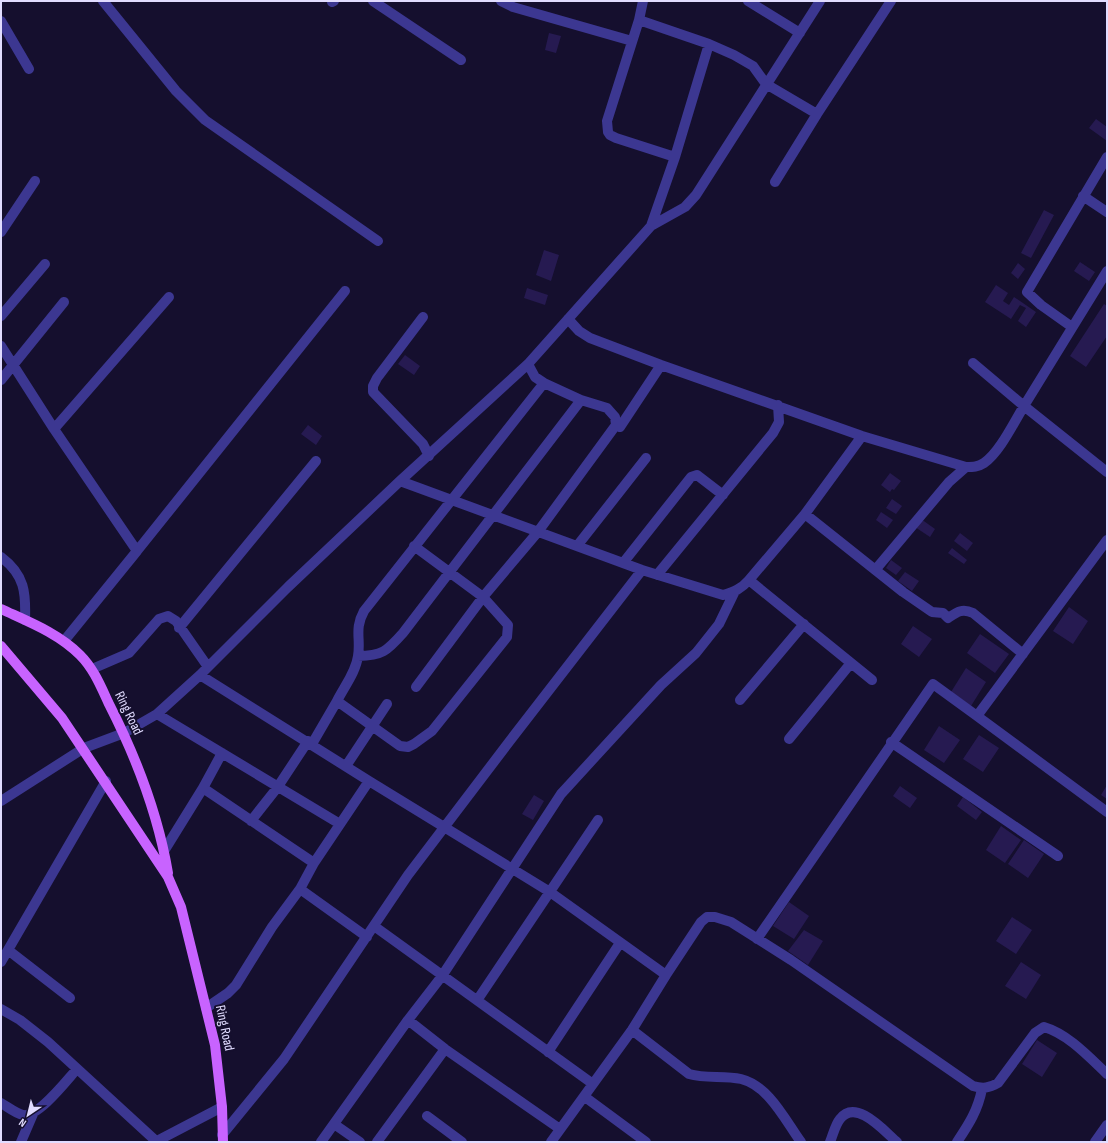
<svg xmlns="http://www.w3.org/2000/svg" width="1108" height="1143" viewBox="0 0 1108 1143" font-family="'Sofia Sans Condensed',sans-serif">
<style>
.building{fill:#261a51}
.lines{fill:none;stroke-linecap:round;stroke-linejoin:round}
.minor{stroke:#3c3791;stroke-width:10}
.major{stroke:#c863ff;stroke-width:10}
.labels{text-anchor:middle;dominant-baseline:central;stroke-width:4;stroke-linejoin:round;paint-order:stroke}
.street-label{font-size:14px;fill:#e1dcff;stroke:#150f2e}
</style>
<rect width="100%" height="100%" fill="#150f2e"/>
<path class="building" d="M549,33l12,3 -5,17 -11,-3z
M1096,119l11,8v14l-18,-13z
M1044,210l10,5 -23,43 -10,-5z
M544,250l15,5 -8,26 -15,-6z
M1080,262l15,10 -6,9 -15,-10z
M1018,263l7,6 -7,10 -7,-6z
M996,285l12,8 -5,8 6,4 5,-8 22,15 -10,15 -8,-6 8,-13 -6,-3 -9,14 -26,-17z
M527,288l21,7 -3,10 -21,-7z
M1104,304l3,2v30l-21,31 -16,-11z
M405,355l15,11 -6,9 -16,-11z
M308,425l14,11 -6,9 -15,-11z
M890,473l11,8 -7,9 -2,-1 -2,3 -9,-7z
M892,499l10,7 -6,8 -10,-6z
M881,512l12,8 -6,8 -11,-8z
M921,519l14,10 -5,8 -15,-10z
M960,533l13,10 -6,8 -13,-10z
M952,548l15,12 -3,4 -16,-11z
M891,560l11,8 -6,7 -10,-7z
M905,572l14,9 -7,10 -14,-10z
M1069,607l19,14 -15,23 -20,-13z
M913,626l19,13 -13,18 -18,-13z
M980,634l29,20 -14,19 -28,-20z
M966,668l20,14 -15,24 -20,-14z
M939,726l21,14 -16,23 -20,-13z
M979,735l20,13 -16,24 -20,-13z
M1107,785v14l-6,-4z
M900,786l17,12 -7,10 -17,-12z
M534,795l10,6 -11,19 -11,-6z
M963,797l19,15 -6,8 -19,-14z
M1001,826l20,14 -16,23 -19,-13z
M1024,840l20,14 -16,24 -20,-14z
M789,902l20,14 -15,23 -21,-13z
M1012,917l20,13 -16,24 -20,-13z
M804,930l19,11 -15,24 -20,-14z
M1021,962l20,13 -15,24 -21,-13z
M1037,1040l20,13 -15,24 -20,-13z"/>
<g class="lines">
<path class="minor" d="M103,1l73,90 29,29 173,121
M373,1l88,59
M501,1l12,6 119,34
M748,1l52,32
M332,2l2,-1
M639,20l70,24 25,11 19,11 13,18 51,30
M1,21l28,48
M675,157l34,-113
M775,182l42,-68 74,-113
M1083,196l24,16
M651,226l34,-19 11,-12 124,-194
M1,232l34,-51
M1,316l44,-52
M423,317l-46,61 -4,8v6l50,52 6,12
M568,319l11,12 11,7 71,27 201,71 104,31c7,0 12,0 18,-4 16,-11 30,-41 40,-57l83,66
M1072,327l-31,-22 -14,-13 80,-135
M1,346l53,83 83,122 -73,90
M973,363l51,43 83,-135
M1,380l63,-78
M620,427l41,-62
M54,429l115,-132
M400,481l242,89 81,25c11,-3 18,-6 26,-15l56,-66 57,-78
M805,514l98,78 29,20 11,1 5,5c9,-6 14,-10 25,-5l50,41
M577,546l69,-88
M137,551l208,-260
M1,557c24,18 25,36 24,63
M623,563l68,-86 6,-2 26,20
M876,569l73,-87 17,-15
M657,575l116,-142 6,-11 -1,-17
M749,580l123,100
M179,628l137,-167
M358,656c24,0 29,-5 45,-23l178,-233
M92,669l37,-16 30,-34 9,-3 8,5 32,46
M200,675l169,106 -55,82 -14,26 -28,38 -36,58 -8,8 -22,15
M416,687l67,-90 54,-64 79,-108 -1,-8 -8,-9 -26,-8 -37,-17 -9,-6 -7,-13
M740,700l64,-76
M337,701c7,-14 19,-29 21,-45 3,-17 -4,-27 6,-45l180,-228
M157,714l183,110
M977,716l130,96
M789,739l62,-76
M891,742l167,114
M312,744l25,-43 63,45 8,1 6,-3 18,-13 75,-94 1,-12 -25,-28 -69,-51
M346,766l41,-62
M369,781l181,111 116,83 -34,55 -81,112
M203,788l111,75
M1,801l83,-53 40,-15 33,-19 43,-39 88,-88 112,-106 128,-117 123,-138 24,-69 -59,-19 -6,-3 -2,-3 -1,-11 32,-101 4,-19
M251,821l26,-33 31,-47
M164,851l39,-63 19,-35
M300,889l67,48
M374,926l219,158
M757,939l176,-255 44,32 130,-176
M8,950l62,48
M1,962l105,-181
M666,975l35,-53 6,-5h8l16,5 60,38 182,126c10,3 16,2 25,-3l37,-50 9,-6c24,7 45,30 63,47
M478,999l120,-179
M1,1009l19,11 28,22 109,100
M408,1020l37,29 115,80
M632,1030l57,44c17,5 35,1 52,5 28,7 44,41 60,63
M548,1052l72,-109
M585,1097l61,45
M1,1103c7,4 14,10 22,12 15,3 44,-35 54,-46
M427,1116l35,26
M334,1124l26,18
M222,1135l62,-76 124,-184 101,-133 133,-172
M157,1141l65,-34
M21,1142l12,-28
M321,1142l87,-122 34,-44 119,-182 100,-109 35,-32 23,-29 15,-31
M377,1142l68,-93
M830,1142c3,-7 5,-17 10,-23 16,-21 44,12 57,23
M957,1142c12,-18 21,-32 25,-53
M1095,1142l12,-17"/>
<path class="major" d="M1,609c28,13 57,24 79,46 14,14 21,32 29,49 27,53 49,110 59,169
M1,646l61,72 106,159 13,30 34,138 7,62 1,35"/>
</g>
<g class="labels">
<g class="street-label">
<text transform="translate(129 713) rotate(64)">Ring Road</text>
<text transform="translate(225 1028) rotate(78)">Ring Road</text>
</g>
</g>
<rect width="1108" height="1143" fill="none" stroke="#e1dcff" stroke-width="4"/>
<g transform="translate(28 1115) rotate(215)" stroke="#150f2e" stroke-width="3" paint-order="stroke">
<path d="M0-3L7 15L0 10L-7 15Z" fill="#e1dcff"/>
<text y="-6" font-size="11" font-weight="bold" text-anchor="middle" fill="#e1dcff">N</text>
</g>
</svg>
